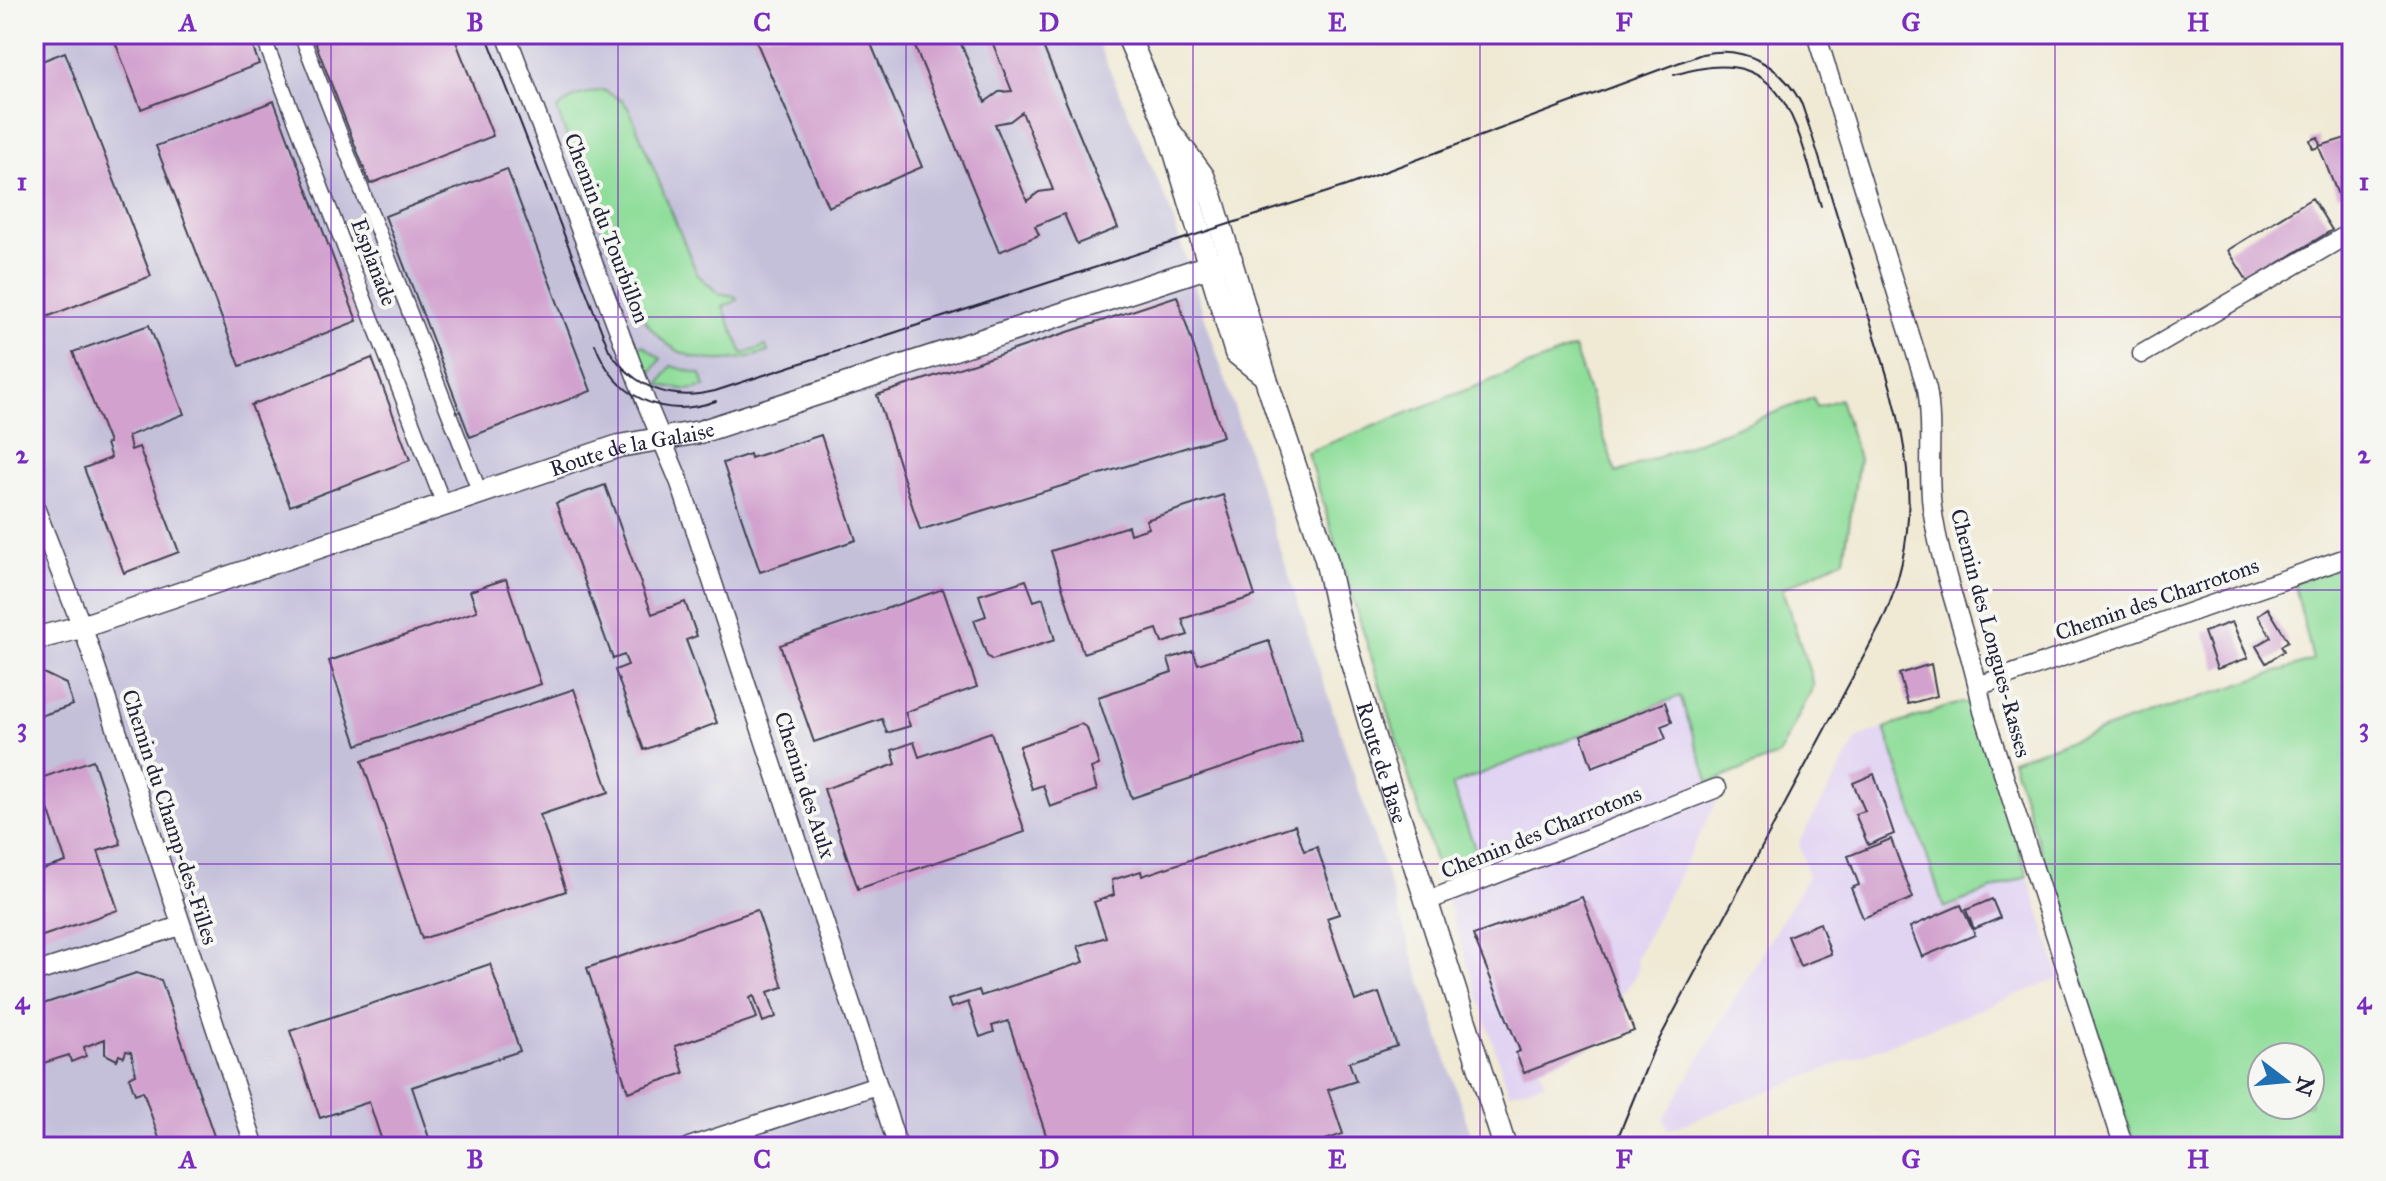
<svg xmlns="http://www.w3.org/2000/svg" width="2386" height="1181" viewBox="0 0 2386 1181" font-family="'IM FELL Great Primer',serif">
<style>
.built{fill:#e1d4f3}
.industrial{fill:#c5c0da}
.green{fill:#91de9b;stroke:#5a806b;stroke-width:2;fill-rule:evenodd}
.building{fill:#d2a1ce;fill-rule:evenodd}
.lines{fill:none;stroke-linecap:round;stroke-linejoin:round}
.pedestrian-casing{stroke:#414052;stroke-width:17}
.minor-casing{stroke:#414052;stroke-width:21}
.tertiary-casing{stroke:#414052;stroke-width:25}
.pedestrian{stroke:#fff;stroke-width:14}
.minor{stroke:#fff;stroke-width:18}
.tertiary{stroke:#fff;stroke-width:22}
.tram{stroke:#22223b;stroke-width:2}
.grid{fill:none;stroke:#7b2cbf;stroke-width:2;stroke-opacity:0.55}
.labels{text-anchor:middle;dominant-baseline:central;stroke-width:8;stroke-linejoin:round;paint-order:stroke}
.street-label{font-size:22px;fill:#22223b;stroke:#f6f6f2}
.neatline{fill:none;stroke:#7b2cbf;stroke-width:3}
.grid-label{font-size:26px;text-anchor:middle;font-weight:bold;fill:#7b2cbf}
</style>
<rect width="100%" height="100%" fill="#f6f6f2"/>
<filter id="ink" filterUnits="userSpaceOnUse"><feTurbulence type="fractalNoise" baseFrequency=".0125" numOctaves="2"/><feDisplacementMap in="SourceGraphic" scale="16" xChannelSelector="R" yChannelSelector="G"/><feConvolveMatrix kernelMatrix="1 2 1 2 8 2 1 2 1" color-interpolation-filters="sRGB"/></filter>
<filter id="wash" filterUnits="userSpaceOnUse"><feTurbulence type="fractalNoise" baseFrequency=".006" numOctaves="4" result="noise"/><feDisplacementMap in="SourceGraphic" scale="32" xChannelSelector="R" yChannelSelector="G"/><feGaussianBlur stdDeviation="1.8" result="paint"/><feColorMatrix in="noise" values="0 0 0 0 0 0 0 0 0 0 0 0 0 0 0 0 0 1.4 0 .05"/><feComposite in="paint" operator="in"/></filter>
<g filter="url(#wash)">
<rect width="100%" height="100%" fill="#f0ead5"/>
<path class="built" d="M1681,695l28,87 14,-4 -4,19 -83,161 2,12 -17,28 13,33 -94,37 5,15 -36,10 -67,-210 40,-14 -30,-84z
M1885,728l59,180 84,-32 32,102 -392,152 -4,-12 144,-242 -9,-34 59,-104z"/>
<path class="industrial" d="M34,34h1060l74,170 307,943h-1441z"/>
<path class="green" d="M603,90l20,11 7,10 67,163 21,19 17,3 2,4 -14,7 20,47 23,-8 2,6c-107,33 -133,-37 -165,-122 -16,-40 -31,-80 -46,-120l18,-14z
M643,345l18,14 -15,20 -13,-30z
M1574,348l42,125 197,-75 4,9 23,-8 19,60 -15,100 -62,30 32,96 -35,70 -70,28 -29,-87 -228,89 31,85 -41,13 -135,-431z
M671,366l30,8 4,13 -17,3 -29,-5z
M2352,563v584h-217l-123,-387 301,-100 -19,-78zM2262,1057h48v48h-48z
M1962,702l9,4 57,170 -84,32 -59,-180z"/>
<g id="blocks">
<path class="building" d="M112,34h136l11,30 -118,45z
M312,34h141l40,102 -123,48z
M753,34h114l55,133 -94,40z
M918,34h39l28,68 14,-10 13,-1 -23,-57h49l80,194 -41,16 -13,-30 -29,12 4,9 -40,17 -88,-215zM1022,112l31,78 -14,2 -12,9 -32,-77 15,-3z
M65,52l86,224 -117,46v-258z
M274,101l83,220 -117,45 -84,-220z
M2352,136v54l-14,5 -19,-48 -6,2 -3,-9 8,-3 2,9z
M507,169l84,222 -121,46 -85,-221z
M2312,198l20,32 -84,52 -20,-32z
M1177,296l46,140 -303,94 -43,-135z
M149,325l35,89 -56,22 3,14 8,-3 40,105 -55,21 -40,-105 27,-10 -5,-14 3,-1 -36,-91z
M372,358l38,102 -120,46 -39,-101z
M821,435l35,105 -96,32 -37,-109 27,-9 1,4z
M605,485l47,129 33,-12 12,34 -11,4 31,83 -73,27 -29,-80 13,-5 -4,-10 -11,4 -57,-156z
M1223,495l32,101 -73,23 6,16 -26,8 -5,-14 -74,24 -32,-102 77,-25 2,8 19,-6 -3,-8z
M506,579l35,105 -184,61 -28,-84 148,-50 -7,-20z
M1026,580l8,21 9,-3 12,42 -63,20 -5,-4 -13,-36 12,-4 -7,-21z
M943,589l34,98 -72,25 5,14 -23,7 -5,-14 -68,23 -34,-97z
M2268,608l20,33 -7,5 3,5 -18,12 -10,-17 15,-9 -13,-22z
M2232,622l16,36 -31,11 -13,-37z
M1269,641l33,100 -170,57 -34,-101 74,-25 -4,-13 25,-8 5,13z
M1931,664l6,32 -29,8 -9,-30z
M41,672l25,12 7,21 -39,13v-43z
M574,689l35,103 -69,23 26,76 -144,48 -60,-178z
M1665,702l7,20 -11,4 5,13 -74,28 -11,-32z
M1081,724l6,4 12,37 -8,3 6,22 -47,17 -7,-22 -11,4 -12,-36v-7z
M991,732l34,100 -167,57 -34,-100 72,-25 -4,-14 22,-8 5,15z
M93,760l28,84 -23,7 20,59 -84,29v-67l32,-10 -28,-83z
M1874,774l20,60 -26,11 -13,-31 10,-3 -12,-28z
M1295,825l9,26 13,-4 22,67 -12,4 28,83 24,-8 18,53 -48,16 7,19 -28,9 15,44 -38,13h-255l-42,-126 -16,5 2,6 -14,5 -12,-35 -17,6 -3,-8 31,-10 2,6 103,-34 -6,-16 28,-9 -12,-35 20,-7 -2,-15 29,-9 1,5z
M1891,839l22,59 -50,20 -12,-30 8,-3 -11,-29z
M1582,897l52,134 -110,42 -8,-20 4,-2 -47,-116z
M1992,899l8,19 -26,11 -8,-19z
M1961,905l14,30 -53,22 -12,-30z
M757,910l26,77 -15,5 8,25 -13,5 -9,-26 -4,2 7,20 -82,28 9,27 -56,19 -41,-124z
M1820,923l11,31 -31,12 -12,-30z
M490,964l30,87 -108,36 20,60h-48l-15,-45 -49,16 -30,-87z
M136,973l25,7 55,162 -21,5h-33l-19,-56 -8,3 -6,-17 7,-3 -5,-22 -5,-1 -2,6 -5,-2 -2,5 -12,-6v-15l-21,8 2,9 -15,6 -2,-7 -35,11v-59z"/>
</g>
</g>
<g filter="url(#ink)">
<use href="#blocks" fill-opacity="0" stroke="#414052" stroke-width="2"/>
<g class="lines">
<g class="pedestrian-casing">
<path id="pedestrian" d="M262,34l182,471
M301,34l179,459"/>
</g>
<g class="minor-casing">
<path id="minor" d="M506,34l140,368 34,81 218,664
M1816,34l111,355c7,39 0,79 5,118 9,69 39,135 51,204l141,436
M2142,354l210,-122
M34,505l52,132 169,510
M1978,686l374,-130
M1427,901l290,-113
M34,973l146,-47
M689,1147l188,-62"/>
</g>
<g class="tertiary-casing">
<g id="tertiary">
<path d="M1127,34l41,95 68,224 29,23"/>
<path id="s1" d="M1168,129l35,47 9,22 53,178 61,183 13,60 34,115 132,413"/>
<path id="s2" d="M34,639l47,-12 538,-181 81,-14 531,-173"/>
</g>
</g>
<use href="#pedestrian" class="pedestrian"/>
<use href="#minor" class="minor"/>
<use href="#tertiary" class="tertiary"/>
<path class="tram" d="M486,34l123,316c25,38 62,52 106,41l631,-205 356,-132c43,-9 81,12 100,51 21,62 39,125 59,187 37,117 75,213 20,332l-228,427 -39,96
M1674,75c112,-36 121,48 147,131
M595,344c20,54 68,76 121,57"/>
</g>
</g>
<path class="grid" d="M331,34v1113M618,34v1113M906,34v1113M1193,34v1113M1480,34v1113M1768,34v1113M2055,34v1113M34,317h2318M34,590h2318M34,864h2318"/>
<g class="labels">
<g class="street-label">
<text transform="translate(607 228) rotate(69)">Chemin du Tourbillon</text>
<text transform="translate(374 262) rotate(69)">Esplanade</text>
<text stroke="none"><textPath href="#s2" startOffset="628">Route de la Galaise</textPath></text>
<text transform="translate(2157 599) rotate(-19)">Chemin des Charrotons</text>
<text transform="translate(1991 633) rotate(75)">Chemin des Longues-Rasses</text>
<text stroke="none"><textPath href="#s1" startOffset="672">Route de Base</textPath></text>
<text transform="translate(805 785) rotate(72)">Chemin des Aulx</text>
<text transform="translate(170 817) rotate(72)">Chemin du Champ-des-Filles</text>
<text transform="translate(1541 832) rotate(-22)">Chemin des Charrotons</text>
</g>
</g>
<rect width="2386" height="1181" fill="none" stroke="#f6f6f2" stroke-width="88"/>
<g transform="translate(2286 1081) rotate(106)"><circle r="38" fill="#f6f6f2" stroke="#a1a1a9" stroke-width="2"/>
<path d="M0-6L14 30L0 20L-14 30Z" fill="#1f6fb2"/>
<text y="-12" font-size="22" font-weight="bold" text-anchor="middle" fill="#22223b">N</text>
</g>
<rect x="44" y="44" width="2298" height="1093" class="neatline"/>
<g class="grid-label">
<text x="188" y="31">A</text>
<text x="475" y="31">B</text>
<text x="762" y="31">C</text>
<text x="1049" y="31">D</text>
<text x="1337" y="31">E</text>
<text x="1624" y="31">F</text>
<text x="1911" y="31">G</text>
<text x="2198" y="31">H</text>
<text x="22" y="190">1</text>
<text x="2364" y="190">1</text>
<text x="22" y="463">2</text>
<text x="2364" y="463">2</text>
<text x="22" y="736">3</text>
<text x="2364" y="736">3</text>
<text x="22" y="1009">4</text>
<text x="2364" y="1009">4</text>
<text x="188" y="1168">A</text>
<text x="475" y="1168">B</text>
<text x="762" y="1168">C</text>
<text x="1049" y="1168">D</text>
<text x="1337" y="1168">E</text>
<text x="1624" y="1168">F</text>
<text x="1911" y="1168">G</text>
<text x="2198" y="1168">H</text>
</g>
</svg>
